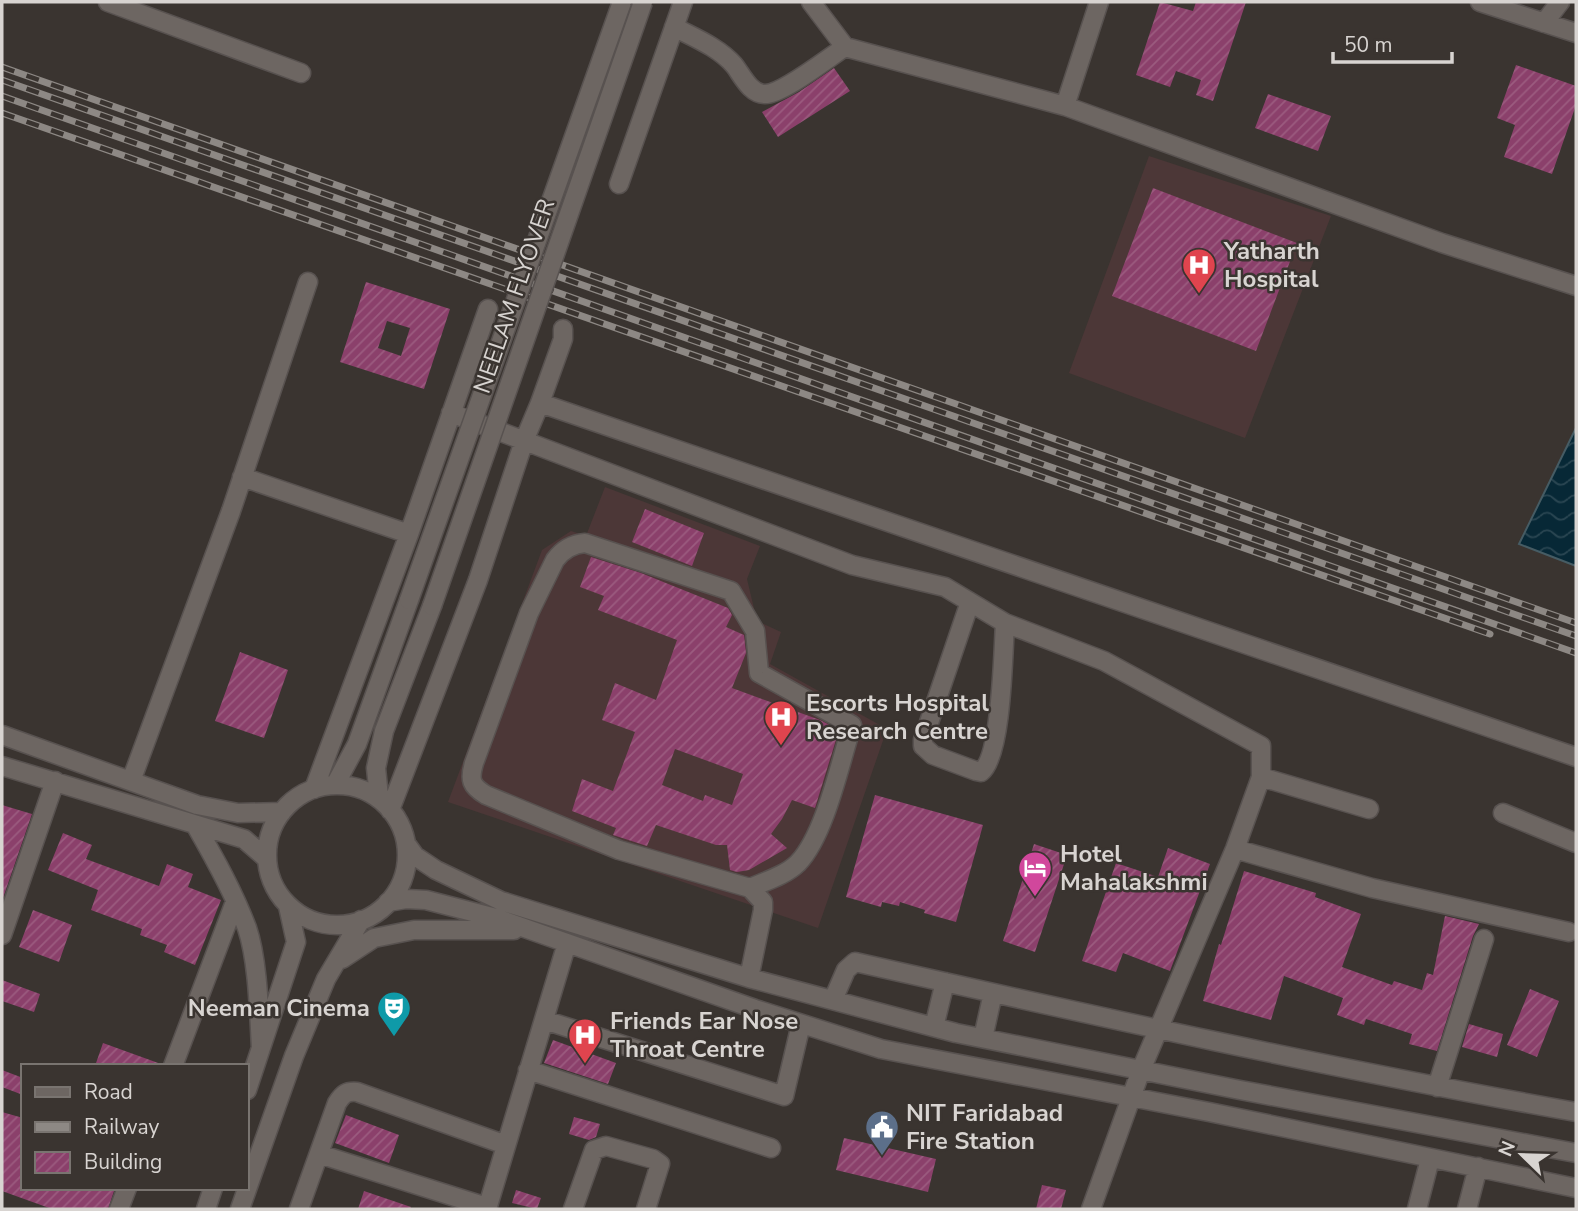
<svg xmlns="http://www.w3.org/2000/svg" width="1578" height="1211" viewBox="0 0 1578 1211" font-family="'Nunito Sans',sans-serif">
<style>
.medical{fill:#4c3737}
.water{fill:url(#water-waves);stroke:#465c64;stroke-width:2}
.building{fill:url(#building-hatch);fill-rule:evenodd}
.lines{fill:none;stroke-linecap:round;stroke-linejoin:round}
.minor-casing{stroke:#585250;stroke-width:21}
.minor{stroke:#6d6662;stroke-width:18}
.rail-casing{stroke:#8d8884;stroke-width:7}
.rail{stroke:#3a3430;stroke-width:4.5;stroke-dasharray:13;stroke-linecap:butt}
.minor-bridge-casing{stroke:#585250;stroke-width:21;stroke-linecap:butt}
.minor-bridge{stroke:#6d6662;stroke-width:18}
.labels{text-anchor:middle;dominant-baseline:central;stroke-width:5;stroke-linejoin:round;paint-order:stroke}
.poi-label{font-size:24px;font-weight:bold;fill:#d8d4d1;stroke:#3a3430;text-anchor:start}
.street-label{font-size:24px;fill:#d8d4d1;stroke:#3a3430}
</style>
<defs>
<pattern id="water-waves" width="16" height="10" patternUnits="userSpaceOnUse" patternTransform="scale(1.75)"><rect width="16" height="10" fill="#072836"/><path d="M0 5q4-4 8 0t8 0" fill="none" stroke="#2a4652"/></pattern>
<pattern id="building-hatch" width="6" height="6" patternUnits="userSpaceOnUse" patternTransform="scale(1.75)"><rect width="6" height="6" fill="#8b406b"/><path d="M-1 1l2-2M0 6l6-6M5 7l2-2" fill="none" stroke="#9b5b7f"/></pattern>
</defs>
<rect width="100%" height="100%" fill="#3a3430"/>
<path class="medical" d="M1149,156l182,60 -86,222 -176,-65z
M605,487l155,59 -13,33 10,42 24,11 -11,32 117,65 -69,199 -370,-126 94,-252 29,-19 15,5z"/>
<path class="water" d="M1576,428v138l-57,-22z"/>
<path class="building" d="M1160,2l33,9 3,-9h50l-33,99 -17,-6 5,-15 -25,-9 -6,16 -34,-12z
M1516,65l60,21v19l-24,69 -48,-17 11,-32 -18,-7z
M834,68l16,23 -72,46 -16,-25 37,-20z
M1268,94l63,22 -13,35 -63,-23z
M1153,188l144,55 -41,108 -144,-55z
M366,282l84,27 -26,80 -84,-27zM387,321l23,7 -9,28 -23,-8z
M645,509l59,24 -12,33 -60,-24z
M591,557l50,16 87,35 4,7 -6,12 18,8 2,18 -14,35 88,32 19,10 -24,78 -23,-8 -10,19 -11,15 16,14 -38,22 -12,2 -7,-2 -3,-25h-11l-60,-20 -9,21 -34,-11 3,-7 -44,-17 10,-32 31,12 22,-59 -33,-12 13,-37 41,17 21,-60 -79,-30 6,-14 -24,-9zM675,749l68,25 -11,31 -27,-10 -2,6 -41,-16z
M240,652l48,18 -24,68 -49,-17z
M875,795l108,30 -27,97 -32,-9 1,-3 -25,-8 -1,4 -17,-4 -1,5 -35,-10z
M2,805l30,9 -30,87z
M63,833l29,12 -6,14 73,27 8,-22 26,10 -5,13 33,13 -26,65 -31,-13 3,-7 -27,-10 2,-6 -51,-19 7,-20 -50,-20z
M1034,844l33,11 -32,97 -32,-11z
M1168,848l42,16 -40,107 -47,-18 -7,19 -34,-11 34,-98 42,14z
M1244,871l72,22 -1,4 46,17 -19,53 50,18 2,-4 28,9 5,-17 6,2 12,-59 34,8 -6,12 -36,115 -28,-7 3,-10 -46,-15 -2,6 -27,-10 6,-17 -59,-22 -13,44 -68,-19 16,-57 2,1z
M33,910l39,15 -13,37 -40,-15z
M2,980l38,14 -6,18 -32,-11z
M1530,989l29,12 -22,56 -30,-12z
M1469,1024l34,10 -6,23 -35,-10z
M553,1040l63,23 -8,21 -64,-21z
M103,1043l58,21v2h-66z
M2,1070l21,8v17l-21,-8z
M2,1112l21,6v70h92l-7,21h-56l-50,-18z
M346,1115l53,20 -10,28 -54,-20z
M574,1117l26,7 -4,13 -7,3 -20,-6z
M844,1138l92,21 -8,33 -92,-22z
M1042,1185l24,5 -5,19h-25z
M516,1190l25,8 -4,11 -25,-6z
M364,1191l47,16 -1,2h-52z"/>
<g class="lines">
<g class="minor-casing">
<path id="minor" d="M108,2l193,71
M811,2l34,45 220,59 377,137 134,43
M1480,2l96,31
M1544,23l16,-21
M674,27c21,11 44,20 60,38 8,10 16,29 31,29 18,0 63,-36 80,-47
M1065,106l34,-104
M619,184l64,-182
M540,403l1036,354
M451,413l401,152 93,22 60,36 99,38 157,85v31l-26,72 -94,221 -50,139
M242,477l167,57
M970,602l-47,138v6l10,9 43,16 5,1c21,-16 22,-119 24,-149
M2,735l195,70 41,8 44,-1
M2,766l242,73 23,20
M1261,777l108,32
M131,781l100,-270 77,-229
M335,785l22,-41 52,-144
M267 855a70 70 0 1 1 140 0a70 70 0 1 1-140 0Z
M314,789l95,-255 79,-225
M379,797l-3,-29 8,-37 48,-125
M390,810l88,-230 46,-139 16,-38 23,-64v-10
M1503,813l73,30
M196,826c19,33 38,67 51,102 11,32 12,85 14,120
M407,845l8,11 21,14 65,31 248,77 207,55 284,57 336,63
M1235,849l137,39 197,44
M388,902l18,-3 20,1 70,18 259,91 126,40 328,63 367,76
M2,935l53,-154
M342,959l32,-21 40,-8h100
M749,978l14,-68v-8l-13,-14 -131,-38 -133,-55c-15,-9 -17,-15 -12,-32l55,-150 26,-53c8,-11 18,-16 30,-17l146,48 24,40 4,42 93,52c-12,38 -27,110 -54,138 -12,12 -32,18 -48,25
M833,1000l13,-30 9,-8c240,54 479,107 721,150
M544,1020l240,76 17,-72
M934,1027l11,-45
M983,1038l10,-45
M173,1066l62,-164
M528,1070l243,78
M1437,1087l47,-148
M247,1090l49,-148 -8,-36
M319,1154l168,53
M119,1209l8,-21
M206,1209l7,-21
M240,1209l54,-153 32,-77 35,-59
M299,1209l38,-106c6,-9 9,-12 20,-11l149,53
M487,1209l80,-266
M573,1209l21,-59 12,-4 47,13 7,5 -14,45
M1417,1209l13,-50
M1467,1209l11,-42"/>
</g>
<use href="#minor" class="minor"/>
<g class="rail-casing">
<path id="rail" d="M2,67l1574,556
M2,80l1574,556
M2,96l1574,557
M2,113l1488,521"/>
</g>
<use href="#rail" class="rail"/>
<g class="minor-bridge-casing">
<path id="minor-bridge" d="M409,600l213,-598
M432,606l211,-604"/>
</g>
<use href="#minor-bridge" class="minor-bridge"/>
</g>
<defs>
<g id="hospital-pin" transform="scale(1.75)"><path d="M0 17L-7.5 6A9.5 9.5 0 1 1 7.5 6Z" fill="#e0444e" stroke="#3a3430"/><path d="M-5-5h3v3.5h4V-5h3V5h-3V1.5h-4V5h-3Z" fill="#fff"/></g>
<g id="hotel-pin" transform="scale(1.75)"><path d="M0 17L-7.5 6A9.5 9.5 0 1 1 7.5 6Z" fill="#d1479c" stroke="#3a3430"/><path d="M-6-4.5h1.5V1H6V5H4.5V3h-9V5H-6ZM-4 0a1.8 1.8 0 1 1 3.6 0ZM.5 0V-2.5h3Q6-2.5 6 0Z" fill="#fff"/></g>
<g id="theatre-pin" transform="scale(1.75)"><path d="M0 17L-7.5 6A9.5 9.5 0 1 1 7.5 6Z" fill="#0f9aa8" stroke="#3a3430"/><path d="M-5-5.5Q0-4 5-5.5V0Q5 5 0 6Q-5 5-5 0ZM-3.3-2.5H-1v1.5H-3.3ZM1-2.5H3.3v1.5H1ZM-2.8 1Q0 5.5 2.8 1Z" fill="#fff"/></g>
<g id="civic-pin" transform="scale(1.75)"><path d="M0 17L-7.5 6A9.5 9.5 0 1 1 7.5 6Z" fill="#5c6f8a" stroke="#3a3430"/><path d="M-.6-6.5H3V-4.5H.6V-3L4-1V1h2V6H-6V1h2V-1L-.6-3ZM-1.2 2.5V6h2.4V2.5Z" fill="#fff"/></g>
</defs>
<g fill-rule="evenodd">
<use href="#hospital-pin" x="1199" y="265"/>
<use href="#hospital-pin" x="781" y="717"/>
<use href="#hotel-pin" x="1035" y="868"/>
<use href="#theatre-pin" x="394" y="1008"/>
<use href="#hospital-pin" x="585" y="1035"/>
<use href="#civic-pin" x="882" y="1127"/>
</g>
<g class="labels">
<g class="poi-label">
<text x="1224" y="251">Yatharth<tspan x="1224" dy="28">Hospital</tspan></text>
<text x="806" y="703">Escorts Hospital<tspan x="806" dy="28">Research Centre</tspan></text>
<text x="1060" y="854">Hotel<tspan x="1060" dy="28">Mahalakshmi</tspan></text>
<text x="370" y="1008" text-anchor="end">Neeman Cinema</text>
<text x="610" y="1021">Friends Ear Nose<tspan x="610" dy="28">Throat Centre</tspan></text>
<text x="906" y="1113">NIT Faridabad<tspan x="906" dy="28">Fire Station</tspan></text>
</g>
<g class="street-label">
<text transform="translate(514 296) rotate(-71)">NEELAM FLYOVER</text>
</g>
</g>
<rect width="1578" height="1211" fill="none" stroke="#d8d4d1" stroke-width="7"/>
<rect x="21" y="1064" width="228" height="126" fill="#3a3430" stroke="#797470" stroke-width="2"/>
<rect x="35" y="1087" width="35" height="10" fill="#6d6662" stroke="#797470" stroke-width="2"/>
<text x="84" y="1099" font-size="21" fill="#d8d4d1">Road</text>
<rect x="35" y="1122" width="35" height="10" fill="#8d8884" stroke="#797470" stroke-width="2"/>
<text x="84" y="1134" font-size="21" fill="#d8d4d1">Railway</text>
<rect x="35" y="1152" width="35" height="21" fill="url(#building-hatch)" stroke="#797470" stroke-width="2"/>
<text x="84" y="1169" font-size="21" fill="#d8d4d1">Building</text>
<g transform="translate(1522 1155) rotate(293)" stroke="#3a3430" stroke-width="5" paint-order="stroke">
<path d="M0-5L12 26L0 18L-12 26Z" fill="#d8d4d1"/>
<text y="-10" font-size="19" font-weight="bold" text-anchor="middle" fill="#d8d4d1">N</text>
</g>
<path d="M1333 52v10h119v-10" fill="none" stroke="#d8d4d1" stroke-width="3.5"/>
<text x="1344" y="52" font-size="21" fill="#d8d4d1" stroke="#3a3430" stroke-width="5" paint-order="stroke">50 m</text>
</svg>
